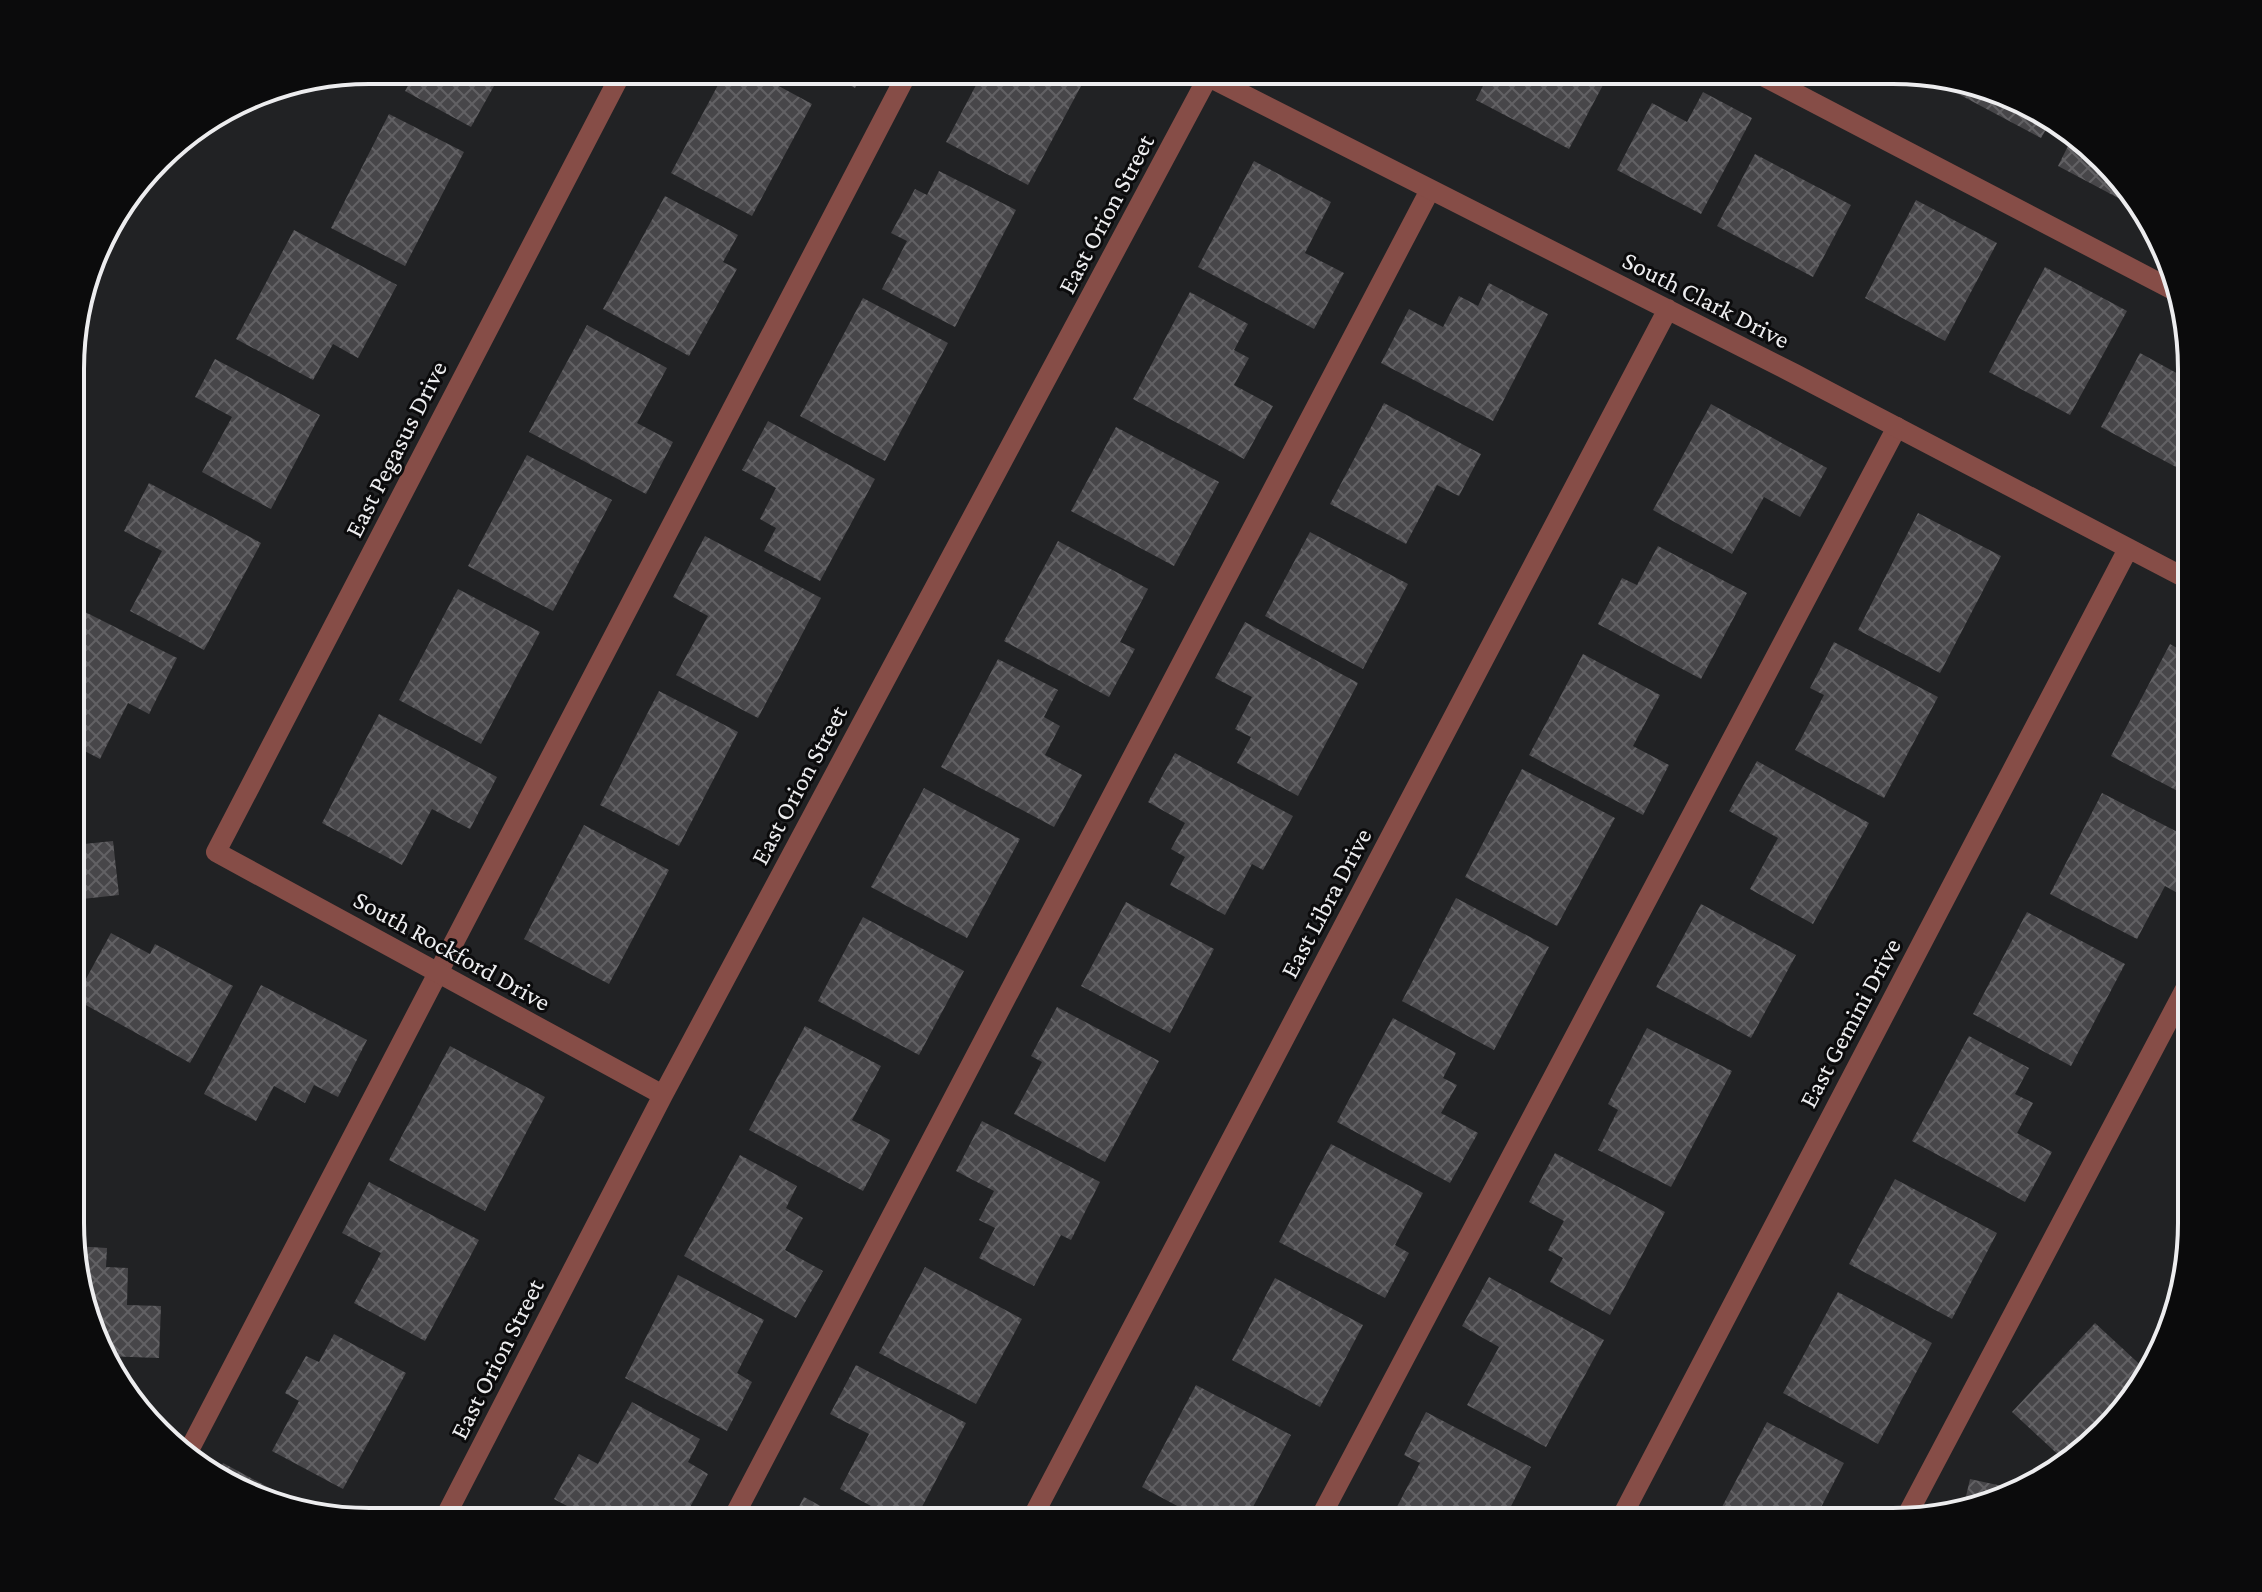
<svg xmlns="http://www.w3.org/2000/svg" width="2262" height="1592" viewBox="0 0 2262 1592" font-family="'Crimson Pro',serif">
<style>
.building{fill:url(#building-cross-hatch)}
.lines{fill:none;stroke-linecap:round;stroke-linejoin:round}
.lane{stroke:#864d47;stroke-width:20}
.street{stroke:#864d47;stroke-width:20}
.labels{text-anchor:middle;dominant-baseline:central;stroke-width:6;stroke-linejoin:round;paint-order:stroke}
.street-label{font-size:26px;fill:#ededef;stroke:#0b0b0c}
.rim{fill:none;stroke:#ededef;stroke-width:4}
</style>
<defs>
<pattern id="building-cross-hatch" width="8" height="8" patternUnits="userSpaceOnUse" patternTransform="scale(2)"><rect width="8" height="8" fill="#474649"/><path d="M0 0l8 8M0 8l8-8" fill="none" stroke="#626164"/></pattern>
</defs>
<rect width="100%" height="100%" fill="#212224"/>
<path class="building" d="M417,70h86l-32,57 -66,-36z
M726,70h23l63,34 -60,112 -81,-43z
M821,70h43l-9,18z
M984,70l104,3 -60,112 -82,-43z
M1491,70h120l-42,79 -93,-49z
M1873,71h29l-7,12z
M1954,79l36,7 62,33 -11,19 -92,-49z
M1703,92l49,26 -51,96 -84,-44 35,-67 35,19z
M389,114l75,38 -59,114 -74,-38z
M2075,132l65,74 -1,3 -81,-43z
M1755,154l96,51 -38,72 -96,-51z
M1254,161l77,41 -26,51 39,20 -30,56 -116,-62z
M939,171l77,39 -61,117 -73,-38 25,-48 -16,-8 24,-44 12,6z
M665,196l73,39 -15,27 14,7 -48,87 -86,-47z
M1916,200l81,43 -52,98 -80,-43z
M294,230l103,55 -39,73 -25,-14 -20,36 -77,-41z
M2045,267l82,44 -57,104 -81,-43z
M1489,283l59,31 -55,107 -112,-58 28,-54 34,18 16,-31 19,10z
M1190,292l58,32 -14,26 15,8 -15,27 39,21 -29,53 -111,-60z
M863,298l85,45 -63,118 -85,-45z
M587,325l80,43 -30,55 36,19 -27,52 -117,-62z
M2140,353l51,28v94l-90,-48z
M215,359l105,56 -49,94 -69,-37 30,-55 -37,-20z
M1384,403l97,51 -22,42 -22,-11 -31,59 -76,-40z
M1711,404l116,64 -27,49 -36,-20 -32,57 -79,-44z
M768,421l107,58 -55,102 -56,-30 12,-23 -16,-9 16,-31 -34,-18z
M1116,427l103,55 -45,84 -103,-55z
M527,455l85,45 -59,111 -85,-45z
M149,483l112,60 -57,107 -74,-39 32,-60 -38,-20z
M1918,513l83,43 -61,117 -82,-43z
M1310,532l98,52 -45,85 -98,-53z
M705,536l116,62 -63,120 -82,-43 32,-59 -35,-19z
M1058,541l90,48 -28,53 15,7 -26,48 -105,-56z
M1658,546l89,47 -46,86 -103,-55 24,-46 15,7z
M458,589l82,43 -59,112 -82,-44z
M73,606l104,52 -28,56 -21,-11 -28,56 -27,-14z
M1245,622l113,61 -60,113 -61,-33 14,-26 -16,-8 17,-32 -37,-19z
M1834,642l104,55 -54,101 -89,-48 29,-55 -14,-7z
M2170,644l21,12 -2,141 -78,-41z
M1583,654l77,41 -27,51 36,19 -26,50 -114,-60z
M998,659l60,31 -14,27 16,9 -15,29 37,20 -28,52 -113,-60z
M659,691l79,41 -59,114 -79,-41z
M379,714l118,63 -27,52 -38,-20 -30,56 -80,-42z
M1175,753l118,63 -30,54 -11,-6 -27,51 -55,-30 15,-28 -14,-8 14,-26 -37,-21z
M1757,761l112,62 -56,101 -63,-35 28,-51 -49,-27z
M1522,769l93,49 -58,108 -92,-49z
M78,777l6,67 29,-3 6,54 -46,5v-122z
M924,788l96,51 -53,99 -96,-51z
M2102,793l89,46v36l-10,20 -16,-9 -28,53 -87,-45z
M584,825l85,45 -60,114 -85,-45z
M1456,898l93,49 -55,103 -92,-49z
M1126,902l88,47 -44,84 -89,-47z
M1701,904l95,51 -45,83 -95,-51z
M2027,912l98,52 -54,102 -98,-52z
M863,917l101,54 -45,84 -101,-54z
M111,933l39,21 5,-10 78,42 -43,77 -115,-64z
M261,985l106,55 -29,57 -24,-12 -9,18 -31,-17 -18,35 -52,-27z
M1057,1007l102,54 -54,101 -91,-48 28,-52 -11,-6z
M1393,1018l63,35 -13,25 14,7 -16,28 37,20 -28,50 -113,-61z
M805,1026l76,40 -29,54 38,20 -27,51 -114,-61z
M1647,1028l85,43 -61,116 -73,-37 20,-40 -10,-6z
M1969,1036l60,32 -14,26 18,9 -16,30 35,19 -27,50 -113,-61z
M450,1046l95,51 -60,114 -96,-51z
M982,1121l118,61 -29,58 -10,-5 -27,51 -55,-28 16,-30 -16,-8 15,-29 -38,-20z
M1331,1144l92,49 -28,52 14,8 -24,45 -106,-56z
M1555,1153l110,59 -55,103 -60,-33 13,-24 -15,-8 16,-29 -35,-19z
M740,1155l57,31 -11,22 17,10 -18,32 38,21 -27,47 -112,-62z
M1895,1179l102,54 -45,86 -103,-55z
M369,1182l110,58 -54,101 -71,-38 27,-50 -39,-20z
M73,1246l34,2 -1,19 22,1 -1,37 34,1 -2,52 -55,-2 -31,-94z
M925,1267l97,52 -46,85 -97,-51z
M678,1275l86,45 -27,53 15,9 -25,49 -102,-53z
M1489,1277l115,63 -58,107 -79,-42 32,-58 -37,-21z
M1275,1278l88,47 -43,82 -88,-47z
M1838,1292l94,51 -54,101 -95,-51z
M2095,1323l53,49 -17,33 -67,55 -52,-48z
M334,1334l72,39 -63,116 -71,-38 27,-50 -14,-8 21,-37 13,6z
M856,1365l110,58 -52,99h-14l-60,-33 29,-55 -39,-20z
M1196,1385l95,50 -46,87h-38l-65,-35z
M632,1402l68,37 -12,23 20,12 -26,48 -87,-1 -41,-22 25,-45 19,10z
M1426,1412l105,55 -28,55 -113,-2 30,-57 -16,-8z
M1767,1422l77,41 -29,56 5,3h-106z
M223,1463l97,52 -48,-9 -56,-30z
M1970,1479l55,12 -61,14z
M804,1497l46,25h-59z"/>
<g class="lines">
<path class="lane" d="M1753,71l420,219
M185,1458l724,-1388
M1905,1519l286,-541
M731,1522l699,-1332
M1318,1522l579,-1095"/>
<path class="street" d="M623,70l-407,782 447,243
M1195,70l600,304 396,207
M443,1521l220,-426 545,-1018
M1030,1522l638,-1213
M1619,1522l509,-973"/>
</g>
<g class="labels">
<g class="street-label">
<text transform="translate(1106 214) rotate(-62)">East Orion Street</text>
<text transform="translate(1706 300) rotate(27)">South Clark Drive</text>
<text transform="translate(396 449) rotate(-63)">East Pegasus Drive</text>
<text transform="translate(799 785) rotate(-62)">East Orion Street</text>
<text transform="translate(1326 903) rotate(-62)">East Libra Drive</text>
<text transform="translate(452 951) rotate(29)">South Rockford Drive</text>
<text transform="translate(1850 1023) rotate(-62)">East Gemini Drive</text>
<text transform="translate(497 1359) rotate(-63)">East Orion Street</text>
</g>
</g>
<path d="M0 0H2262V1592H0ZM369 84H1893A285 285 0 0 1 2178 369V1223A285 285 0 0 1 1893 1508H369A285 285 0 0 1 84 1223V369A285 285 0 0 1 369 84Z" fill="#0b0b0c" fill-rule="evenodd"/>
<path class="rim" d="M369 84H1893A285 285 0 0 1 2178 369V1223A285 285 0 0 1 1893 1508H369A285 285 0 0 1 84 1223V369A285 285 0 0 1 369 84Z"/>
</svg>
